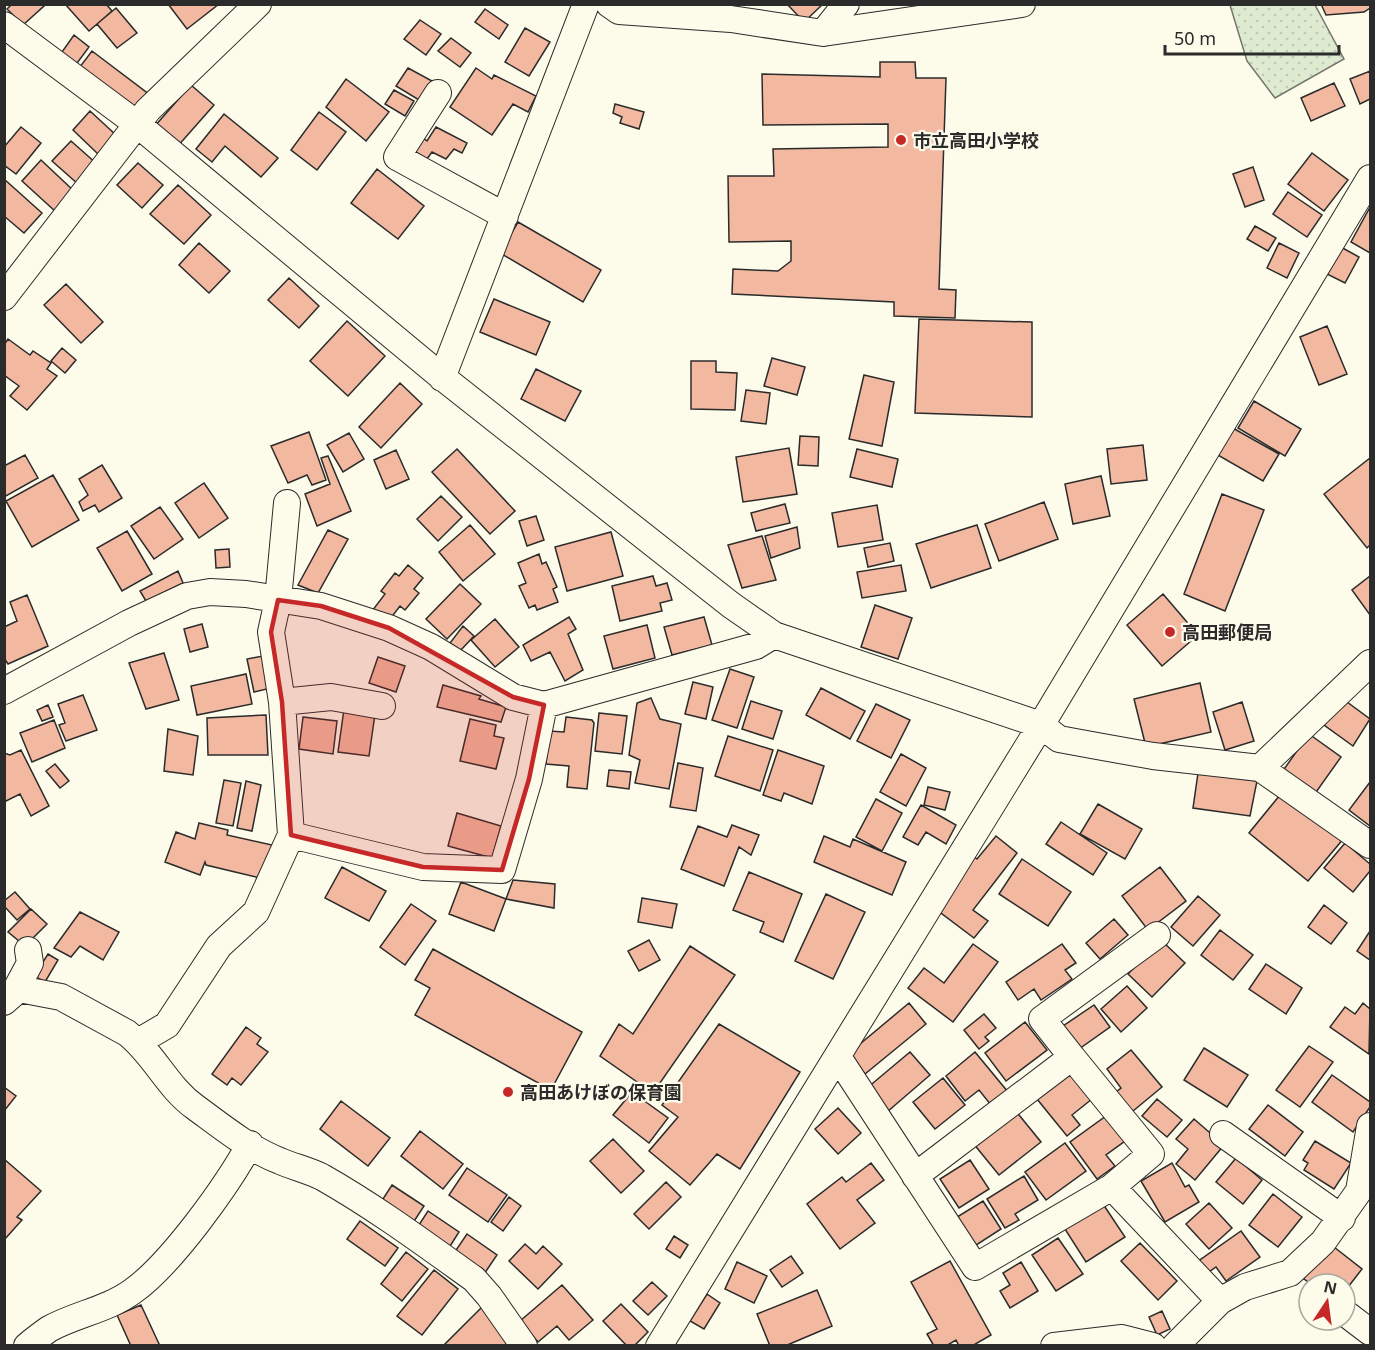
<svg xmlns="http://www.w3.org/2000/svg" width="1375" height="1350" viewBox="0 0 1375 1350" font-family="'Noto Sans','Noto Sans JP',sans-serif">
<style>
.grass{fill:url(#grass-dots);stroke:#74746e;stroke-width:1.5}
.building{fill:#f2b8a0;stroke:#2b2b2b;stroke-width:1.5}
.lines{fill:none;stroke-linecap:round;stroke-linejoin:round}
.minor-casing{stroke:#2b2b2b;stroke-width:28}
.minor{stroke:#fdfbea;stroke-width:26}
.marked{fill:#c62828;fill-opacity:0.2;stroke:#c62828;stroke-width:4.5;stroke-linejoin:round}
.poi-dot{fill:#c62828;stroke:#fdfbea;stroke-width:2}
.labels{text-anchor:middle;dominant-baseline:central;stroke-width:4.5;stroke-linejoin:round;paint-order:stroke}
.poi-label{font-size:18px;font-weight:bold;fill:#2b2b2b;stroke:#fdfbea;text-anchor:start}
</style>
<defs>
<pattern id="grass-dots" width="8" height="8" patternUnits="userSpaceOnUse" patternTransform="scale(1.5)"><rect width="8" height="8" fill="#deebd1"/><path d="M2 2h.1M6 6h.1" fill="none" stroke="#bfcab4" stroke-width="1.8" stroke-linecap="round"/></pattern>
</defs>
<rect width="100%" height="100%" fill="#fdfbea"/>
<path class="grass" d="M1230,5h85l29,54 -69,39 -28,-37z"/>
<path class="building" d="M12,4h31l1,2 -21,19 -16,-16z
M65,4h41l6,7 -23,20z
M168,4h51l-32,25z
M787,4h36l-19,18z
M1321,4h49v4l-6,4 -38,3z
M116,8l21,25 -20,15 -20,-24z
M485,9l23,16 -9,14 -24,-17z
M420,20l21,14 -15,21 -22,-16z
M525,28l25,14 -21,34 -24,-14z
M74,35l15,12 -17,23 -15,-11z
M451,38l20,15 -11,14 -22,-16z
M92,51l58,44 -17,21 -57,-44z
M880,62h35l1,16h30l-7,211 17,1 -1,28 -61,-2v-14l-162,-8 1,-25 45,2 13,-10v-20l-62,1 -1,-66h46l-1,-27 115,-2v-23l-125,1 -1,-51 118,3z
M408,68l24,13 -13,19 -23,-14z
M476,68l16,11 2,-4 42,21 -8,16 -15,-8 -21,31 -42,-28z
M1370,71v28l-10,5 -10,-25z
M346,79l43,33 -23,29 -40,-34z
M1334,83l11,23 -34,15 -10,-23z
M191,85l23,20 -37,42 -23,-20z
M394,90l20,11 -9,15 -20,-12z
M615,104l29,8 -5,17 -19,-6 2,-6 -9,-4z
M90,111l26,24 -18,19 -25,-24z
M319,112l27,20 -29,38 -26,-20z
M224,114l54,44 -17,19 -36,-31 -13,16 -16,-13z
M21,127l20,16 -25,31 -12,-9v-18z
M436,127l31,16 -5,10 -8,-4 -8,10 -14,-7 -5,7 -13,-8 8,-14 5,4z
M71,141l26,23 -19,20 -26,-23z
M1312,153l36,27 -24,31 -36,-27z
M41,160l34,32 -19,20 -34,-31z
M138,163l25,22 -21,23 -25,-23z
M1253,167l11,33 -19,7 -12,-33z
M377,169l47,37 -26,33 -47,-36z
M4,179l38,34 -18,20 -20,-17z
M178,185l33,30 -27,29 -34,-30z
M1288,192l34,23 -15,22 -34,-23z
M1369,209l1,1v43l-19,-11z
M518,222l83,48 -18,32 -83,-49z
M1255,226l21,12 -8,13 -21,-12z
M199,243l31,28 -21,22 -30,-28z
M1279,243l20,10 -12,25 -20,-10z
M1339,246l20,11 -14,26 -20,-10z
M289,278l30,28 -20,22 -31,-28z
M66,284l37,38 -22,21 -37,-38z
M494,299l56,23 -14,33 -56,-23z
M919,319l113,3v95l-117,-4z
M347,321l38,35 -37,40 -38,-35z
M1327,326l20,48 -28,11 -19,-48z
M8,339l22,16 3,-4 18,12 -4,6 10,7 -30,34 -17,-14 9,-10 -15,-11v-30z
M62,348l14,12 -11,13 -14,-12z
M772,358l33,9 -8,28 -33,-9z
M691,361h25v11l21,1 -2,37 -44,-1z
M536,369l45,22 -16,30 -44,-22z
M864,375l30,7 -12,64 -33,-7z
M400,383l22,21 -41,44 -22,-21z
M746,390l24,3 -4,31 -25,-3z
M1254,401l47,28 -16,27 -47,-28z
M1231,427l48,27 -16,27 -47,-27z
M309,432l17,48 -14,5 -5,-10 -19,8 -17,-37z
M349,433l15,26 -21,13 -16,-27z
M800,436l19,1 -1,29 -20,-1z
M1143,445l4,35 -36,4 -4,-35z
M789,448l8,46 -54,8 -7,-45z
M457,449l58,62 -25,23 -58,-62z
M857,449l41,10 -6,28 -42,-10z
M396,450l13,29 -23,10 -12,-29z
M25,455l13,23 -34,19v-31z
M328,456l23,55 -34,15 -12,-32 25,-10 -9,-26z
M1370,458v87l-3,3 -43,-54z
M102,465l20,33 -23,14 -4,-7 -12,6 -4,-9 9,-7 -9,-16z
M53,475l26,45 -47,27 -26,-46z
M1101,476l9,40 -37,8 -8,-40z
M204,483l24,35 -29,20 -24,-35z
M1222,494l42,16 -39,101 -41,-17z
M441,496l21,21 -24,24 -21,-22z
M1044,502l14,37 -59,22 -14,-37z
M785,504l5,19 -34,8 -5,-18z
M877,505l6,35 -45,7 -6,-34z
M160,507l23,32 -29,20 -23,-33z
M536,516l8,24 -17,6 -8,-25z
M470,525l25,29 -32,27 -24,-29z
M977,525l14,43 -60,20 -15,-44z
M797,527l3,21 -29,10 -6,-22z
M328,530l20,9 -30,54 -20,-8z
M127,531l25,43 -30,17 -25,-43z
M611,532l12,44 -56,15 -12,-44z
M762,536l14,44 -34,8 -14,-43z
M890,543l4,18 -26,6 -4,-19z
M229,549l1,18 -14,1 -1,-18z
M539,554l3,10 4,-2 11,25 -4,2 5,13 -21,8 -2,-5 -6,3 -10,-22 7,-3 -8,-20z
M408,565l15,13 -9,11 5,4 -14,17 -5,-4 -13,17 -15,-12 13,-17 -4,-3 14,-18 4,3z
M901,565l5,26 -44,7 -5,-26z
M178,571l5,12 -37,18 -6,-10z
M653,576l3,10 11,-3 5,17 -12,3 2,8 -42,10 -8,-35z
M1370,576v39l-18,-25z
M460,584l21,20 -34,35 -21,-20z
M1163,594l35,41 -36,31 -35,-41z
M27,595l21,51 -40,18 -4,-6v-31l13,-6 -7,-19z
M875,605l37,13 -14,41 -37,-12z
M569,617l7,12 -8,5 15,36 -18,11 -15,-29 -19,9 -8,-16z
M704,617l8,28 -40,10 -8,-28z
M495,619l24,28 -24,20 -24,-27z
M202,624l6,23 -18,5 -6,-23z
M647,625l8,33 -42,11 -9,-33z
M463,626l11,10 -14,15 -10,-8z
M164,653l15,47 -33,9 -17,-46z
M273,654l7,32 -26,6 -7,-33z
M378,657l27,9 -9,26 -27,-9z
M730,669l24,8 -17,51 -25,-8z
M246,674l6,30 -55,11 -6,-29z
M693,682l20,5 -7,32 -21,-5z
M1200,683l11,49 -65,15 -12,-48z
M443,685l38,11 -2,3 27,8 -5,15 -64,-15z
M821,688l44,23 -15,28 -44,-24z
M83,695l14,35 -31,11 -7,-16 6,-2 -7,-19z
M651,698l9,21 21,5 -12,65 -34,-6 5,-23 -11,-5 8,-52z
M1343,699l27,20 -17,27 -29,-21z
M751,701l31,10 -9,28 -31,-10z
M1242,702l12,39 -29,9 -12,-38z
M876,704l34,16 -19,38 -34,-17z
M48,705l5,12 -11,4 -5,-11z
M344,709l31,5 -6,42 -31,-4z
M599,713l28,3 -5,38 -27,-3z
M266,715l2,40h-60l-1,-37z
M303,717l34,4 -4,33 -34,-5z
M566,717l26,3 2,3 -7,66 -20,-2 2,-21 -23,-2 3,-33 15,1z
M470,719l26,6 -2,11 10,2 -8,31 -36,-8z
M54,720l11,28 -33,14 -12,-29z
M168,729l30,7 -5,39 -29,-4z
M1309,734l32,23 -27,38 -32,-23z
M728,736l45,14 -13,41 -45,-15z
M21,750l28,56 -18,10 -11,-22 -16,8v-49l6,2z
M778,750l46,16 -12,38 -28,-11 -3,8 -18,-6z
M901,754l25,14 -20,38 -26,-14z
M678,763l25,5 -7,43 -26,-4z
M55,764l14,17 -9,7 -14,-17z
M609,770l22,2 -2,17 -22,-3z
M1198,773l59,8 -7,35 -57,-8z
M224,780l17,3 -8,43 -17,-3z
M246,781l15,4 -9,46 -15,-3z
M1370,782v44l-21,-16z
M928,787l22,5 -5,18 -21,-5z
M1284,790l60,48 -36,43 -59,-48z
M876,799l26,14 -20,38 -26,-14z
M1098,804l44,25 -17,30 -45,-25z
M921,805l35,20 -10,19 -20,-12 -8,13 -15,-8z
M457,813l44,13 -9,32 -44,-12z
M1061,822l46,31 -14,22 -47,-31z
M199,823l29,7 -1,5 45,10 -8,34 -58,-14 -1,-3 -5,13 -35,-13 11,-30 19,7z
M732,825l27,10 -8,20 -12,-8 -15,39 -43,-17 17,-43 29,11z
M824,836l26,11 3,-8 53,23 -14,33 -78,-33z
M996,836l21,17 -44,57 15,11 -14,17 -41,-31 39,-52 5,4z
M1345,843l25,21v7l-17,21 -29,-24z
M1022,859l49,33 -23,34 -49,-32z
M342,867l44,24 -17,30 -44,-23z
M1160,867l26,34 -38,29 -26,-34z
M749,872l53,22 -19,48 -23,-10 4,-10 -31,-12z
M513,880l42,4 -1,24 -48,-9z
M461,882l45,17 -12,32 -45,-17z
M15,892l15,17 -13,11 -13,-14v-5z
M826,894l39,18 -32,67 -38,-18z
M1198,896l22,19 -27,31 -22,-19z
M642,898l35,6 -5,24 -34,-6z
M411,904l25,17 -31,44 -25,-18z
M1324,905l23,18 -16,21 -23,-17z
M31,909l16,15 -22,22 -17,-14z
M80,912l39,20 -16,28 -23,-14 -9,11 -17,-9z
M1114,919l14,16 -28,24 -14,-16z
M1220,930l33,25 -20,25 -32,-25z
M1370,931v29l-13,-9z
M649,940l11,20 -21,11 -11,-20z
M1161,940l24,23 -33,34 -24,-23z
M973,944l25,18 -45,60 -45,-34 16,-20 20,15z
M1062,944l14,19 -11,7 7,9 -31,21 -7,-11 -16,11 -12,-18z
M690,946l45,29 -82,118 -53,-37 19,-32 14,10z
M433,949l149,83 -31,58 -136,-75 15,-27 -15,-8z
M48,954l10,6 -13,22 -11,-6z
M1266,964l36,24 -16,26 -37,-25z
M1127,986l20,22 -26,24 -20,-23z
M909,1003l17,21 -61,50 -17,-20z
M1363,1003l7,6 -1,45 -39,-27 15,-20 10,7z
M1094,1005l16,22 -31,22 -16,-23z
M984,1014l12,14 -11,9 4,4 -10,8 -15,-19z
M1025,1022l22,28 -41,31 -21,-28z
M719,1024l81,48 -60,97 -23,-15 -27,31 -41,-34 29,-34 -16,-12z
M246,1027l15,11 -4,6 11,8 -27,33 -9,-7 -5,7 -15,-11z
M1309,1046l24,16 -33,45 -24,-17z
M1204,1048l44,27 -21,32 -43,-27z
M1131,1050l31,37 -35,29 -16,-20 10,-8 -14,-19z
M910,1052l20,23 -43,37 -20,-24z
M975,1052l33,40 -17,13 -12,-15 -14,11 -19,-25z
M1071,1072l21,27 -20,16 8,10 -13,11 -30,-37z
M1332,1075l38,27v5l-17,25 -41,-30z
M943,1078l22,27 -30,24 -22,-27z
M4,1087l12,9 -12,15z
M632,1092l36,26 -19,25 -36,-28z
M1157,1099l25,21 -15,17 -25,-21z
M341,1101l49,37 -22,28 -48,-37z
M1268,1105l35,27 -18,24 -36,-27z
M838,1108l23,25 -23,21 -23,-25z
M1015,1110l26,32 -42,33 -26,-32z
M1106,1116l19,25 -19,14 9,11 -18,13 -27,-37z
M1194,1119l30,26 -29,35 -19,-16 12,-15 -12,-10z
M420,1131l43,33 -20,25 -42,-33z
M613,1139l31,32 -23,22 -31,-32z
M1315,1141l36,22 -17,26 -30,-19 4,-7 -5,-3z
M1065,1143l21,28 -40,29 -21,-28z
M1236,1158l26,22 -19,24 -27,-22z
M4,1159l37,32 -24,26 5,3 -18,20z
M970,1160l19,29 -30,19 -19,-29z
M871,1163l13,17 -27,20 18,23 -35,26 -33,-45 35,-27 4,5z
M1172,1163l13,24 4,-2 10,17 -34,20 -24,-41z
M467,1168l40,27 -19,27 -39,-27z
M1024,1176l14,24 -23,14 4,6 -14,8 -18,-29z
M666,1182l15,15 -32,32 -15,-15z
M392,1185l32,21 -13,20 -32,-21z
M1273,1194l29,23 -24,30 -29,-22z
M509,1197l12,9 -18,25 -12,-9z
M983,1201l18,28 -34,22 -18,-29z
M1101,1201l24,36 -39,25 -23,-36z
M1209,1203l23,25 -23,21 -23,-25z
M428,1211l31,21 -12,19 -32,-20z
M360,1221l38,27 -13,18 -38,-27z
M1241,1231l19,26 -34,24 -10,-14 -10,7 -9,-12z
M467,1234l30,21 -15,22 -30,-21z
M674,1236l14,9 -8,13 -14,-9z
M1058,1238l25,36 -27,17 -24,-36z
M1140,1243l37,38 -19,19 -37,-39z
M525,1244l11,10 7,-8 19,18 -24,25 -29,-28z
M1334,1247l28,22 -17,22v-7h-11l-8,-6 -4,6h-11l-11,-8 17,-23 7,6z
M406,1252l22,17 -26,32 -21,-17z
M791,1256l12,17 -21,14 -12,-17z
M950,1261l41,74 -19,11h-13l-3,-6 -10,6h-12l-7,-12 10,-5 -26,-47z
M737,1262l30,14 -13,27 -29,-14z
M1021,1262l17,29 -28,17 -10,-17 10,-6 -7,-12z
M434,1270l24,19 -36,46 -25,-19z
M652,1282l15,14 -19,19 -15,-14z
M562,1285l31,35 -24,20 -12,-14 -19,16 -18,-21z
M817,1290l15,36 -47,20h-15l-13,-32z
M707,1294l13,9 -16,26 -14,-8z
M621,1304l27,28 -14,14h-7l-24,-25z
M141,1305l19,41h-29l-14,-31z
M483,1306l30,31 -9,9h-58l-1,-2z
M1162,1311l8,18 -13,6 -8,-18z"/>
<g class="lines">
<g class="minor-casing">
<path id="minor" d="M609,4l10,7 112,8 92,14 199,-29
M4,25l133,99 300,249 294,232 43,30 267,90 18,14 38,7 56,10 107,12 110,77
M823,33l23,-29
M438,93l-41,64 108,59
M4,297l144,-187 110,-106
M442,378l144,-374
M287,503l-9,97 -7,32 11,70 49,-5 51,9
M4,691l125,-68 58,-27 23,-4 36,2 75,12 68,22 42,19 82,50 31,8 212,-59 18,-11
M282,702l9,133 132,32 79,3 27,-91 15,-74
M1260,768l110,-105
M14,993l16,-30 -2,-13
M4,1002l15,-13 42,8 66,36c27,21 40,54 68,74 26,19 54,42 85,54 14,6 28,9 42,16 53,30 103,67 152,102l15,17 35,50
M138,1042l29,-17 52,-79 37,-34 35,-77
M838,1057l137,210 137,-80 108,114
M1072,1057l-30,-38 115,-84
M1223,1134l119,84
M915,1176l157,-119 79,97 -39,33
M1345,1313l25,19
M27,1346c7,-6 15,-12 22,-17 27,-15 58,-19 84,-38 38,-27 94,-105 117,-147
M659,1346l382,-621 329,-547
M1054,1346l68,-8 31,8
M1175,1346l45,-45 25,-14 45,-14 33,-31 36,-51 11,-65"/>
</g>
<use href="#minor" class="minor"/>
</g>
<path class="marked" d="M278,600l43,6 68,22 124,69 31,8 -15,74 -27,91 -79,-3 -132,-32 -9,-133 -11,-70z"/>
<g class="poi-dot">
<circle cx="901" cy="140" r="6"/>
<circle cx="1170" cy="632" r="6"/>
<circle cx="508" cy="1092" r="6"/>
</g>
<g class="labels">
<g class="poi-label">
<text x="913" y="140">市立高田小学校</text>
<text x="1182" y="632">高田郵便局</text>
<text x="520" y="1092">高田あけぼの保育園</text>
</g>
</g>
<rect width="1375" height="1350" fill="none" stroke="#2b2b2b" stroke-width="12"/>
<g transform="translate(1327 1302) rotate(13)"><circle r="28" fill="#fdfbea" stroke="#a9a89e" stroke-width="1.5"/>
<path d="M0-4.5L10 22L0 15L-10 22Z" fill="#c62828"/>
<text y="-9" font-size="16" font-weight="bold" text-anchor="middle" fill="#2b2b2b">N</text>
</g>
<path d="M1165 45v9h174v-9" fill="none" stroke="#2b2b2b" stroke-width="3"/>
<text x="1174" y="45" font-size="18" fill="#2b2b2b" stroke="#fdfbea" stroke-width="4.5" paint-order="stroke">50 m</text>
</svg>
